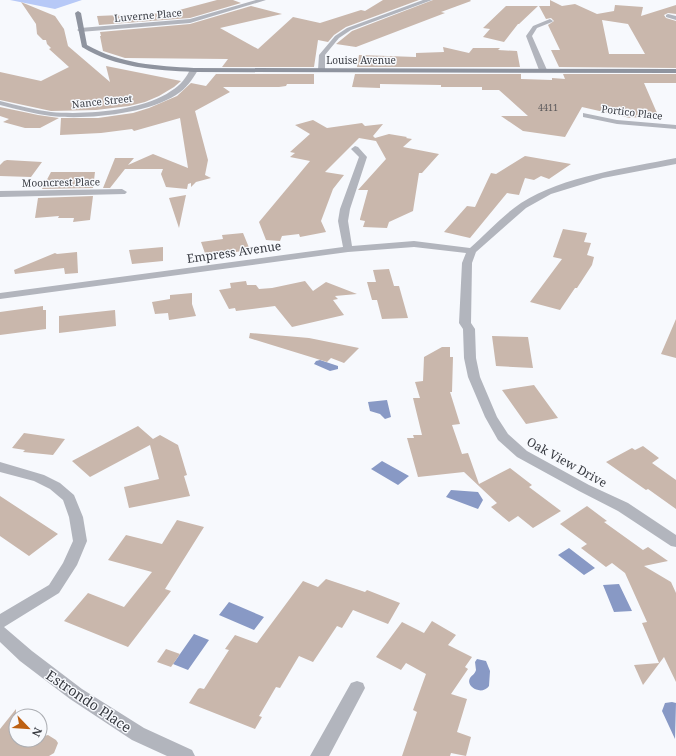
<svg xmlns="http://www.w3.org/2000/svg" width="676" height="756" viewBox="0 0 676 756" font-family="'Noto Serif',serif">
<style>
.green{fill:#b7c9f7}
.water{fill:#8899c5}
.building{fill:#c9b7ac;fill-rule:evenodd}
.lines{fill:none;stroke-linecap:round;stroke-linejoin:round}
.street{fill:#b2b5bd;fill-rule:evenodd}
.secondary{fill:#8f949f;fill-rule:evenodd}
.labels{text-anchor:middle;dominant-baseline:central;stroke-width:3;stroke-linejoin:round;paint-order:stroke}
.far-number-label{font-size:9px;fill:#5c5a5c}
.far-street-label{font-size:10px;fill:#383b42;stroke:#f7f9fd}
.street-label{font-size:12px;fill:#383b42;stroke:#f7f9fd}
.near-street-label{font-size:14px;fill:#383b42;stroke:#f7f9fd}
</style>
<rect width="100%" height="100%" fill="#f7f9fd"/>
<path class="green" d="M10,0h72l-27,9z"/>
<path class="water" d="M320,360l18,6v3l-8,2 -16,-7 2,-3z
M387,400l4,17 -6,2 -5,-5 -10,-3 -2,-9z
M382,461l27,15 -11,9 -27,-16z
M451,490l27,2 5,8 -5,9 -32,-12z
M569,548l26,20 -11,7 -26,-20z
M619,584l13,27 -18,1 -11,-27z
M229,602l35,15 -10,13 -35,-15z
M194,634l15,6 -21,30 -15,-6z
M477,659l9,2 4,10 -1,15c-7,10 -24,1 -19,-8 2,-3 5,-4 6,-8l-1,-8z
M672,702l4,1 -1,36 -13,-28 3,-8z"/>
<path class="building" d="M217,0h16l8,3 -51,15 -91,7 -2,-9 71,-3z
M383,0h36l-73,27 -12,8 -6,7 -10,-2 -4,27h-92l6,-8 -103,-1 -22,-7 -3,-15h1l-1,-4 90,-8 61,-18 31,8 -62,14 38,21 35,-32 27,6 41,-13 4,1z
M433,0h37l1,1 -30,11 4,1 -89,34 -20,-3 16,-13z
M550,0l12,6 13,-2 22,10 17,-3 1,-6 28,2 -2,9 35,-11v9l-8,-1 -4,2 2,3 10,3v47l-117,-1 -8,-17h9l-12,-25 6,-4 -3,-3 -5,1 -7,-13h11zM602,20l26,4 17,30h-36z
M21,2l34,14 9,13 4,17 42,36 -4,-16 75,15 -7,6 -15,9 -14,6 -16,4 -33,4 -45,1 -51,-11v-28l41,9 28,-14 -20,-18 2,-1 -4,-4 -1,-4h-3l-6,-6 -1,-10z
M506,6h32l-19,18h-1l-14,18 -21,-5 7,-8 -7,-1z
M443,47l26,6 4,-5h27l-2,2 19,1 3,16h-163l2,-12 57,2v-4l28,-1z
M216,74h98v10h-27l-1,2 -7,1h-56l7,5 -35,19 13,49 -3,15 6,3 -15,4 -5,5v-4l-3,1 -1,5 -21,-2 -5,-13 2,-5h-38l-15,19h-7l12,-30h19l-6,7 25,-11 35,14 -8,-50 -46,13 -2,-2 -31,4 -41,2 1,-17h37l35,-5 16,-5 28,-12 14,-13 15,3z
M355,74h166v5l31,1v-2l13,1 -2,-5h113v9h-32l16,37 -29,-3 -1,1 -48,-11 -17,30 -42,-6 -22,-15h27l-29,-26h-17v-3h-41v-2l-61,-1v4l-28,-1z
M0,107l38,8 21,3 -19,10h-15l-22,-6 6,-3 -9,-3z
M313,120l14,8 35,-5 3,3 18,-2 -10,12 2,2 14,-4 18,3 -1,1 6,1 -9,8 36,7 -17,19h-3l-6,38 -24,11 -2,6 -24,-1 2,-6 -5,-1v-1l8,-29h-10l28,-31 -10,-18 -17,-3 -34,34 19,3 -11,14 -12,32 5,11 -26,5 -1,-3 -17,2 -2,5 -14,-1 -7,-18 51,-61 -20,-4 5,-4 -5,-1 20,-18 -15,-9z
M525,156l46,8 -22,15 -8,-3 -7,4 -9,-2 -6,17 -12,-2 -37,45 -26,-6 23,-26 8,1 16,-34 5,1z
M4,161l3,-1 35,2 -11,15 -31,-1v-11z
M51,172h44l-2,16 -51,1z
M186,195l-7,33 -10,-30z
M93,196l-3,24 -17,2 1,-4h-16l1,-2 -24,2 3,-20z
M563,229l24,4 -3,9 7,1 -4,12 7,2 -2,8 -15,23h-2l-15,22 -30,-8 32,-43 -9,-2z
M243,233l7,17 -44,6 -5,-14 22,-3 -1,-4z
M163,247v14l-31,3 -3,-14z
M77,252l1,21 -13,1 -1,-6 -49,6 -1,-4 41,-17 2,1z
M389,269l5,17h5l9,32 -26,1 -5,-19h-5l-5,-18h9l-3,-12z
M246,281l1,4h9l3,4 13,-1 33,-7 8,10 13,-9 31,12 -22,2 3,3 -5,1 11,15 -52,12 -17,-21 -39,5 -1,-3 -6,1 -10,-19 12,-2 -1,-5z
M192,293v11l4,12 -27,4 -1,-7 -13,1 -3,-12 18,-3v-4z
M43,306v4h3v19l-46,6v-23z
M115,310l1,16 -57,7v-17z
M676,319v39l-15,-4z
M250,333l59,5 50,10 -15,15 -13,-5 -4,4 -78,-24z
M492,336l36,1 5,31 -37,-2z
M442,347h8v10h3l-1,35h-2l10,32 -8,1 10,29 6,-1 11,31 31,-16 22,17 -3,2 32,24 -28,17 -15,-12 -9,6 -18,-15 6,-4 -33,-31 -46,5 -11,-39h7l-1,-3h9l-9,-37h7l-5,-16 8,-1 1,-24z
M534,385l24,33 -32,6 -24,-34z
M138,426l15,13 7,-4 18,10 9,30 -3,1 6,20 -61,12 -5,-21 35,-8 -9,-34 -60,32 -18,-16z
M24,433l41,6 -12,16 -30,-3 2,-2 -13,-2z
M643,446l16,12 -7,5 24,17v29l-28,-20 -2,1 -40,-28 26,-14 3,2z
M0,496l58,38 -29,22 -29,-20z
M587,506l20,15 -3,1 39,28 5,-3 20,14 -24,5 27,16 5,11v89l-12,-25 -21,28 -9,-20 25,-2 -17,-40 5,-1 -22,-49 -13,-10 -6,4 -25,-19 6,-4 -27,-20z
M177,520l27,7 -39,62 6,2 -43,56 -64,-26 24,-28 36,14 28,-35 -44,-12 18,-25 36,9z
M326,579l39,13 2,-2 33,13 -12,21 -35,-14 -11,18 -5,-2 -24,36 -14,-6 -19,32 -4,-1 -17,29 3,1 -7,12 -66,-26 9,-14 2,-1 4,1 25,-39 -4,-1 10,-14 22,8 46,-62 15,6z
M432,621l24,14 -8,10 24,12 -7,10 3,2 -17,25 16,5 -10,33 14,5 -5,19 -15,-3 -1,3h-48l15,-44 -4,-2 13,-36 -20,-11 -5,7 -25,-13 26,-35 22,11z
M166,649l14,5 -9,13 -14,-5z
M16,709v31h24v-3l8,-2 8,5 2,3 -4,10 -5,3h-49v-27z"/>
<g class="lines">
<path class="street" d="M256,0h10l-76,23 -110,9 -3,-2 3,-2 110,-9z
M423,0h9l-81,30 -12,8 -14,17v17h-3l-4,-2 1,-15 16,-19 12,-8z
M668,14l8,2v4l-10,-3v-2z
M550,19l3,2 -1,1 -15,6 -5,8 15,34 -4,2 -4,-2 -13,-34 7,-10z
M191,68h3l4,2c-6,10 -12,19 -22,25 -30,19 -90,25 -125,21 -17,-2 -34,-7 -51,-11v-4c17,4 34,9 51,11 34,3 92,-1 120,-21 10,-6 15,-13 20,-23z
M583,113l34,7 59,5v4l-59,-5 -34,-7z
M355,146l3,1 9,10 -17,52 -2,12 4,25 62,-5 56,7c16,-14 33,-33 51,-45 42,-27 106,-35 155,-45v6l-73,14 -52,16 -25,14 -50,44 -4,11 -1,60 4,6 1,29 4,19 17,40 11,17 19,17 62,34 39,18 48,32v12l-5,-1 -53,-35 -39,-20 -62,-34 -19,-17 -13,-23 -17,-40 -4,-19 -1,-29 -4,-6 3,-60 4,-10 -52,-6 -66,5 -348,47v-6l343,-46 -5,-26 2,-12 19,-52 -8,-8z
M122,189l5,3 -2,2 -125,3v-6z
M0,462l44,13 16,8 14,12 9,22 4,24 -10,24 -18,28 -55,34 28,24 50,38 62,39 48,22 3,6h-28l-35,-16 -62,-41 -50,-38 -20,-19v-28l49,-29 14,-22 10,-22 -4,-24 -6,-17 -13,-11 -16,-8 -34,-9z
M357,681l6,2 2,5 -36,68h-19l41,-73z"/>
<path class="secondary" d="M78,11l3,2 6,32c33,19 70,21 107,23l482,1v4l-482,-1c-39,-2 -78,-4 -112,-25l-7,-34z"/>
</g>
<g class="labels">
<g class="far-number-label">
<text x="548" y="107">4411</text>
</g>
<g class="far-street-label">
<text transform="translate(148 15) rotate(-5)">Luverne Place</text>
<text x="361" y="60">Louise Avenue</text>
<text transform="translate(102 101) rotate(-6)">Nance Street</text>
<text transform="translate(632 112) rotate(7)">Portico Place</text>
<text transform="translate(61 182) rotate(-1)">Mooncrest Place</text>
</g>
<g class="street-label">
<text transform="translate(234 252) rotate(-8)">Empress Avenue</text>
<text transform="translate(567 462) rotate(29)">Oak View Drive</text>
</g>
<g class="near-street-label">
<text transform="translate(89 701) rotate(34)">Estrondo Place</text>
</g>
</g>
<g transform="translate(28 728) rotate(115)"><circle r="19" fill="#f7f9fd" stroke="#abadb2"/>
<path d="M0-3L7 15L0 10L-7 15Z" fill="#bd6012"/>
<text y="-6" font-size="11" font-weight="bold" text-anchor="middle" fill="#383b42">N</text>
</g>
</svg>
